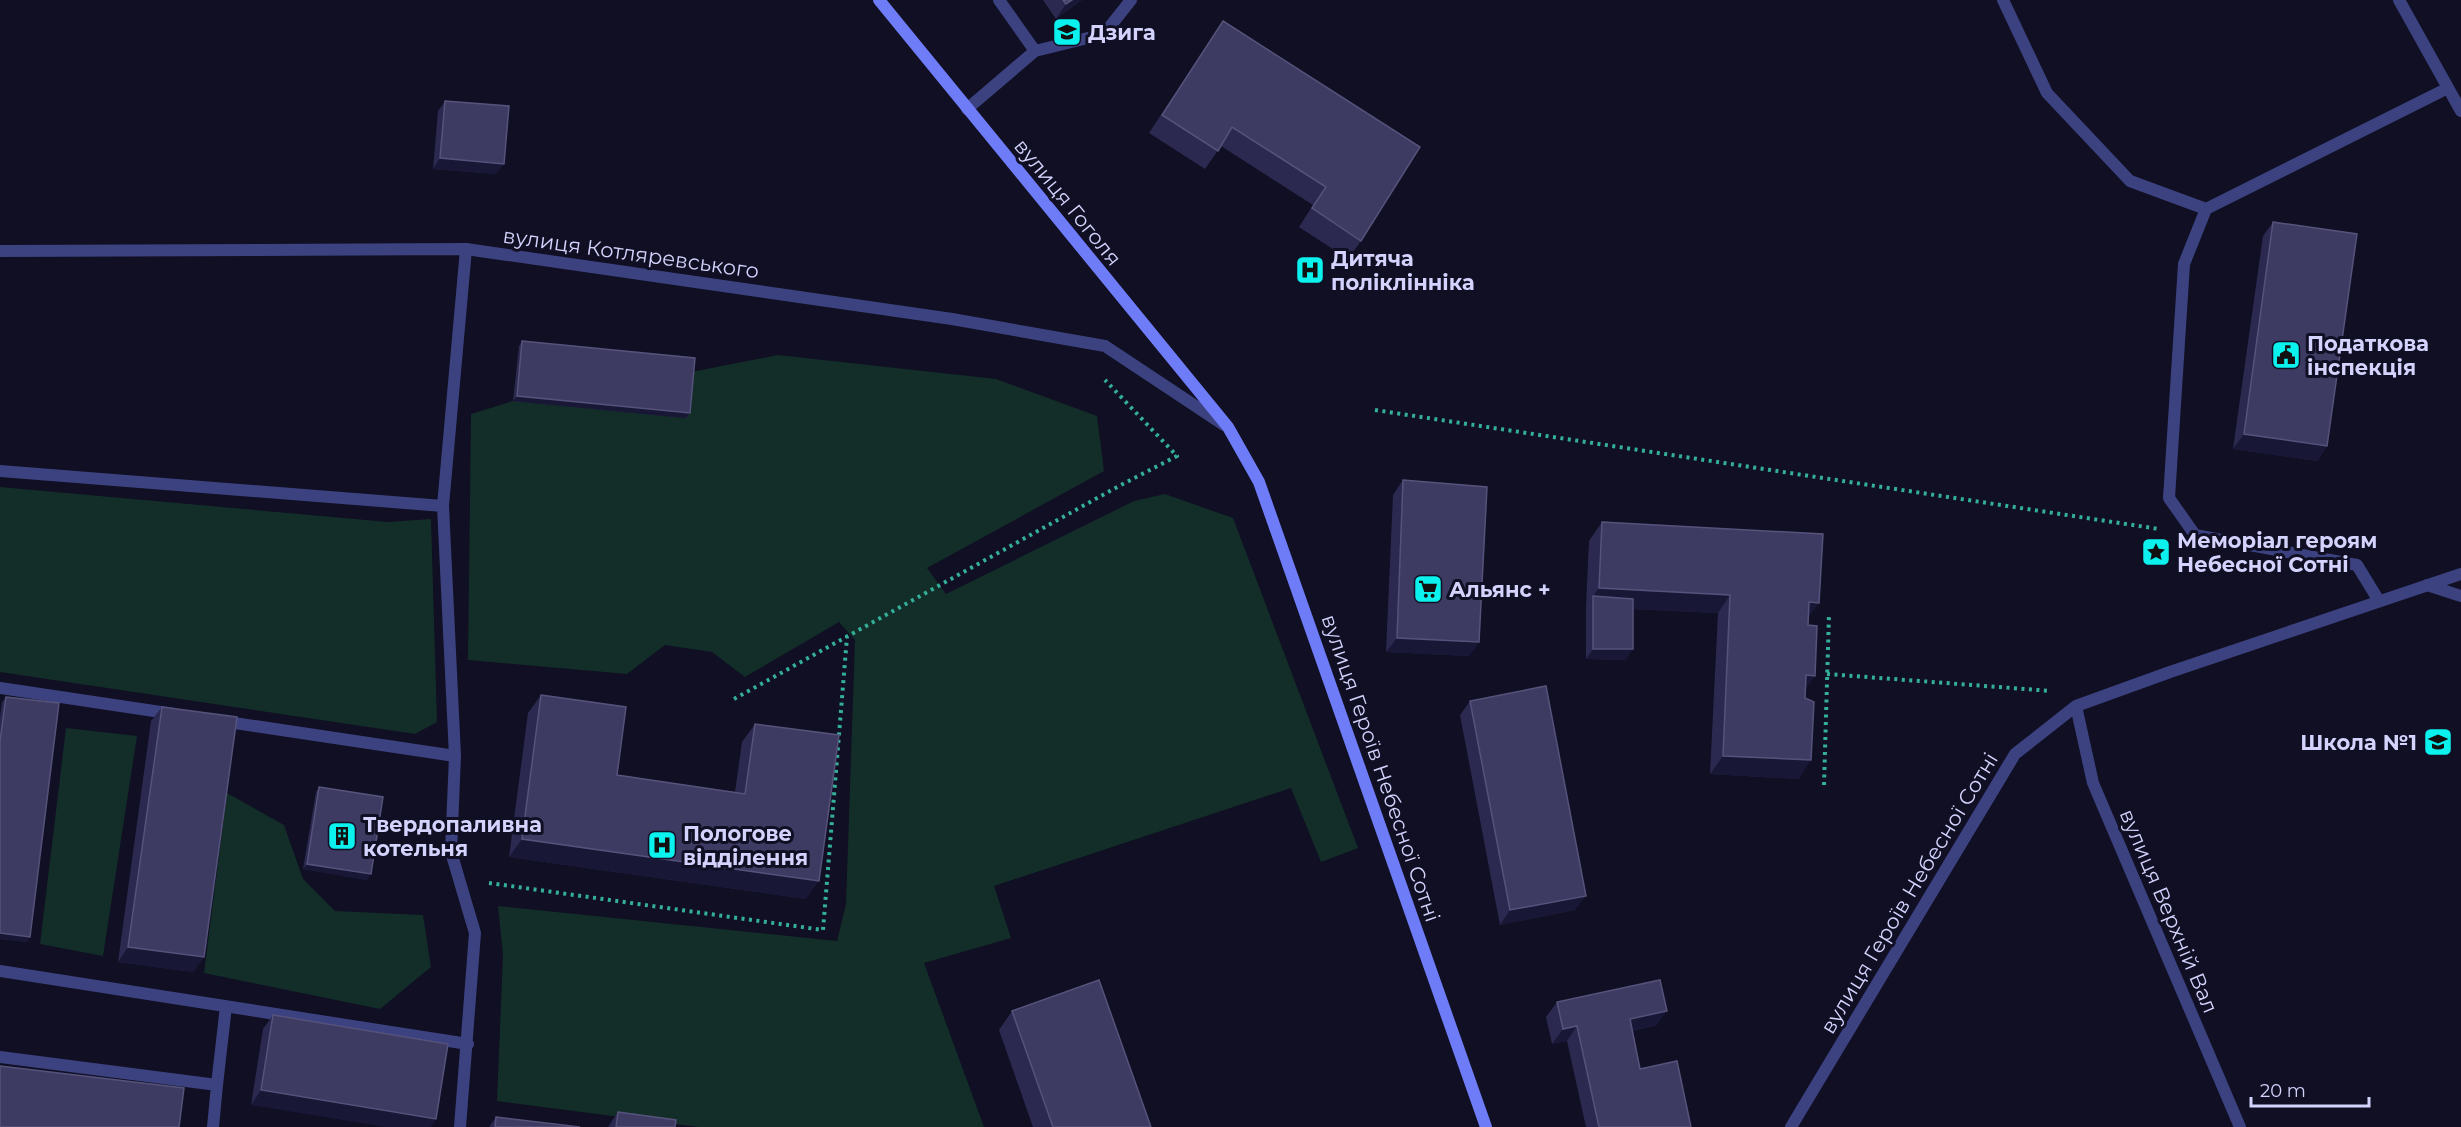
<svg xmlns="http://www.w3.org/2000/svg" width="2461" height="1127" viewBox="0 0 2461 1127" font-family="Montserrat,sans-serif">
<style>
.green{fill:#132d29}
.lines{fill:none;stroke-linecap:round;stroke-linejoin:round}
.path{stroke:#34b09a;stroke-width:4;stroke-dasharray:3 4.5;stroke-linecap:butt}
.lane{stroke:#3c4280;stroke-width:12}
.street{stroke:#3c4280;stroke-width:12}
.secondary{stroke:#6f7cf8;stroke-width:12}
.wall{fill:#2c2950}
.shaded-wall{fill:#191736}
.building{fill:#3e3b63;stroke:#55537b;stroke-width:1.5}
.labels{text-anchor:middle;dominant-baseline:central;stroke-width:6;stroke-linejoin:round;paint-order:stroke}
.poi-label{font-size:21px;font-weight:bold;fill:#d3d3fd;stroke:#100f23;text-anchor:start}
.street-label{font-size:21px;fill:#d3d3fd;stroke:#100f23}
</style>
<rect width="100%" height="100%" fill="#100f23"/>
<path class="green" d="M778,355l218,24 101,37 7,55 -177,97 19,26 188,-93 31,-7 68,24 125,330 -37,14 -30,-74 -297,98 17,52 -87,25 60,164h-286l-201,-26 6,-146 -5,-49 339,35 9,-37 9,-264 -16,-18 -94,55 -33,-25 -47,-7 -38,29 -159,-14 3,-246 42,-13 173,17 5,-46z
M0,487l388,35 43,-3 6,203 -22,12 -415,-62z
M66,728l71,8 -34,220 -63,-12z
M227,793l57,32 19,54 32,32 88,4 8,52 -51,42 -176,-36z"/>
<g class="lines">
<path class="path" d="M1375,410l784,119
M1827,674l224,17
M734,699l385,-213 58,-30 -72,-76
M1824,785l5,-171
M489,883l334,47 24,-293"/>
<path class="lane" d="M999,0l36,51
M2003,0l44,93 83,88 76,28 242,-121
M967,109l68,-58 69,-17 27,-34
M2206,209l-22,55 -15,234 26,37 162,30 22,36
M0,471l443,35
M2427,585l34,11
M0,688l174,26
M221,721l234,35
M0,971l468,73
M0,1057l217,28 -4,42
M217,1085l9,-79
M460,1127l15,-194 -24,-81 4,-96 -12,-250 23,-257"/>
<path class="street" d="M2399,0l62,111
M0,251l466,-2 486,70 153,27 119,79
M2076,706l17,77 147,344
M1791,1127l224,-373 61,-48 94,-34 291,-98"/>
<path class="secondary" d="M879,0l349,427 31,55 227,645"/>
</g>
<path class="wall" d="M1043,0h39l-26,19z
M1223,21l138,220 -13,18 -49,-32 14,-22 -92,-59 -16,23 -56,-36z
M445,101l51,73 -63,-5 5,-58z
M2273,222l54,224 -10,15 -84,-12 30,-213z
M522,341l168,72 -4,5 -173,-17 6,-55z
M1403,480l76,162 -10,14 -83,-4 7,-157z
M1602,522l206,97 -3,71 -6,89 -89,-5 8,-161 -85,-4 -7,51 -40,-1v-52l3,-66z
M541,695l76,80 118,17 7,-50 13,-18 51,175 -297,-42 19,-144z
M6,697l21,245 -27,-3v-222l2,-15z
M1470,701l105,209 -75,15 -40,-210z
M162,707l42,250 -11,15 -75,-10 33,-241z
M319,787l48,93 -64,-11 13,-77z
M1557,1002l100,23 -25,6 8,38 51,58h-105l-19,-86 -15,3 -6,-27z
M1012,1011l139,116h-118l-34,-97z
M273,1015l158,112 -180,-22 12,-76z
M618,1112l57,15h-67z
M496,1117l84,10h-91z"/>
<path class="shaded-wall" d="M1072,0h10l-26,19 10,-15z
M440,158l64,6 -8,10 -63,-5z
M517,396l173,17 -4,5 -173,-17z
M2244,434l83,12 -10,15 -84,-12z
M1599,588l131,7 -12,18 -125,-6v-11z
M1809,602l10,1 -13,18z
M1397,638l82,4 -10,14 -83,-4z
M1593,649h40l-7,11 -40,-1z
M1806,675l9,1 -13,18z
M1723,756l88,4 -12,19 -89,-5z
M522,839l297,42 -13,18 -297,-42z
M307,864l64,10 -4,6 -64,-11z
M1586,896l-11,14 -75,15 10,-15z
M0,933l30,4 -3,5 -27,-3z
M128,947l76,10 -11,15 -75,-10z
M1667,1011l-10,14 -37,8 10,-14z
M1577,1026l-10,15 -15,3 11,-15z
M261,1090l175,29 -5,8h-46l-134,-22z"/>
<path class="building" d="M1063,0h9l-6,4z
M1223,21l197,126 -59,94 -49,-33 14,-21 -94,-60 -14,24 -56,-36z
M445,101l64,5 -5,58 -64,-6z
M2273,222l84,12 -30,212 -83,-12z
M522,341l173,17 -5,55 -173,-17z
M1403,480l84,7 -8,155 -82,-4z
M1602,522l221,12 -4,69 -10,-1 -1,23 9,1 -2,50 -9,-1 -1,23 9,4 -3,58 -88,-4 7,-161 -131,-7z
M1593,596l40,3v50h-40z
M1546,686l40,210 -76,14 -40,-209z
M541,695l85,12 -9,68 128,19 10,-70 84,11 -20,146 -297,-42z
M6,697l53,6 -29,234 -30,-4v-192z
M162,707l75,10 -33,240 -76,-10z
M319,787l64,10 -12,77 -64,-10z
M1099,980l52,147h-98l-41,-116z
M1660,980l7,31 -37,8 10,50 37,-8 14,66h-92l-22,-101 -14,3 -6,-27z
M273,1015l175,29 -12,75 -175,-29z
M0,1066l184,22 -5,39h-179z
M618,1112l58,8 -1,7h-59z
M496,1117l84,10h-85z"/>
<defs>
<g id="school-square" transform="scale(1.5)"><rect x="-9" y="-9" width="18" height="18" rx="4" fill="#0bf1ed" stroke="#100f23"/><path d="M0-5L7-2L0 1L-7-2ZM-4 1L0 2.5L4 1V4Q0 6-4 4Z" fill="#111"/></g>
<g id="hospital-square" transform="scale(1.5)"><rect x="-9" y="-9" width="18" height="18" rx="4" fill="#0bf1ed" stroke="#100f23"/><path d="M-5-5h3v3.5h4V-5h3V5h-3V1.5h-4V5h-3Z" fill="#111"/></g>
<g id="civic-square" transform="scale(1.5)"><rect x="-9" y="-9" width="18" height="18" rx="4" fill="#0bf1ed" stroke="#100f23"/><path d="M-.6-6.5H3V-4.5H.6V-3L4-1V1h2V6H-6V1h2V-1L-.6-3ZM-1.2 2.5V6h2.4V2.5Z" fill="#111"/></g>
<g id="sight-square" transform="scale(1.5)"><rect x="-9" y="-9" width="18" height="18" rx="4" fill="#0bf1ed" stroke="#100f23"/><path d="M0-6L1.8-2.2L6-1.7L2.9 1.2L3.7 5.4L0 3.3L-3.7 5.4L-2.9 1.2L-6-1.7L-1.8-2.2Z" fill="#111"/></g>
<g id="supermarket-square" transform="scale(1.5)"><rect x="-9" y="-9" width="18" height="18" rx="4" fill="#0bf1ed" stroke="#100f23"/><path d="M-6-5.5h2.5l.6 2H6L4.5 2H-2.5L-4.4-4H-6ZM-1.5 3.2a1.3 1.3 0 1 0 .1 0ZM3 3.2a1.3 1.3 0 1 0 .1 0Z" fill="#111"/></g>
<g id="building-square" transform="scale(1.5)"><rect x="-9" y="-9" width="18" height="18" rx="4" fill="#0bf1ed" stroke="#100f23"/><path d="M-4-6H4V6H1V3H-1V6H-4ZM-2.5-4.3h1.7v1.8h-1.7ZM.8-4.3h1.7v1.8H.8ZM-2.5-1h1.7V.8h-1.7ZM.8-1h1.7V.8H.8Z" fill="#111"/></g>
</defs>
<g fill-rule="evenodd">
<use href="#school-square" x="1067" y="32"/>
<use href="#hospital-square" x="1310" y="270"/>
<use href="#civic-square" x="2286" y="355"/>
<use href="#sight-square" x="2156" y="552"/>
<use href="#supermarket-square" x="1428" y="589"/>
<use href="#school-square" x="2438" y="742"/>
<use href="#building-square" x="342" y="836"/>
<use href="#hospital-square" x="662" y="845"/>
</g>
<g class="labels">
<g class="poi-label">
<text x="1088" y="32">Дзига</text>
<text x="1331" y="258">Дитяча<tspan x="1331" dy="24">поліклінніка</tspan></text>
<text x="2307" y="343">Податкова<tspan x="2307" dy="24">інспекція</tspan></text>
<text x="2177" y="540">Меморіал героям<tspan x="2177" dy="24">Небесної Сотні</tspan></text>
<text x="1449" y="589">Альянс +</text>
<text x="2417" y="742" text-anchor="end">Школа №1</text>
<text x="363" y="824">Твердопаливна<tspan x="363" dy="24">котельня</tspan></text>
<text x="683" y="833">Пологове<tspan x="683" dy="24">відділення</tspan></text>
</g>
<g class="street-label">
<text transform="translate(1068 202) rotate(51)">вулиця Гоголя</text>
<text transform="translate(631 253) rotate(8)">вулиця Котляревського</text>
<text transform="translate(1381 768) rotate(71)">вулиця Героїв Небесної Сотні</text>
<text transform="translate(1909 893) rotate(-59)">вулиця Героїв Небесної Сотні</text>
<text transform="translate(2169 911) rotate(67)">вулиця Верхній Вал</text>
</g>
</g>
<path d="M2251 1097v9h118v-9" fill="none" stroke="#d3d3fd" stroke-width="3"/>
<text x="2260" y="1097" font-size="18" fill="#d3d3fd" stroke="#100f23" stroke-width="4.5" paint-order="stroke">20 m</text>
</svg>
